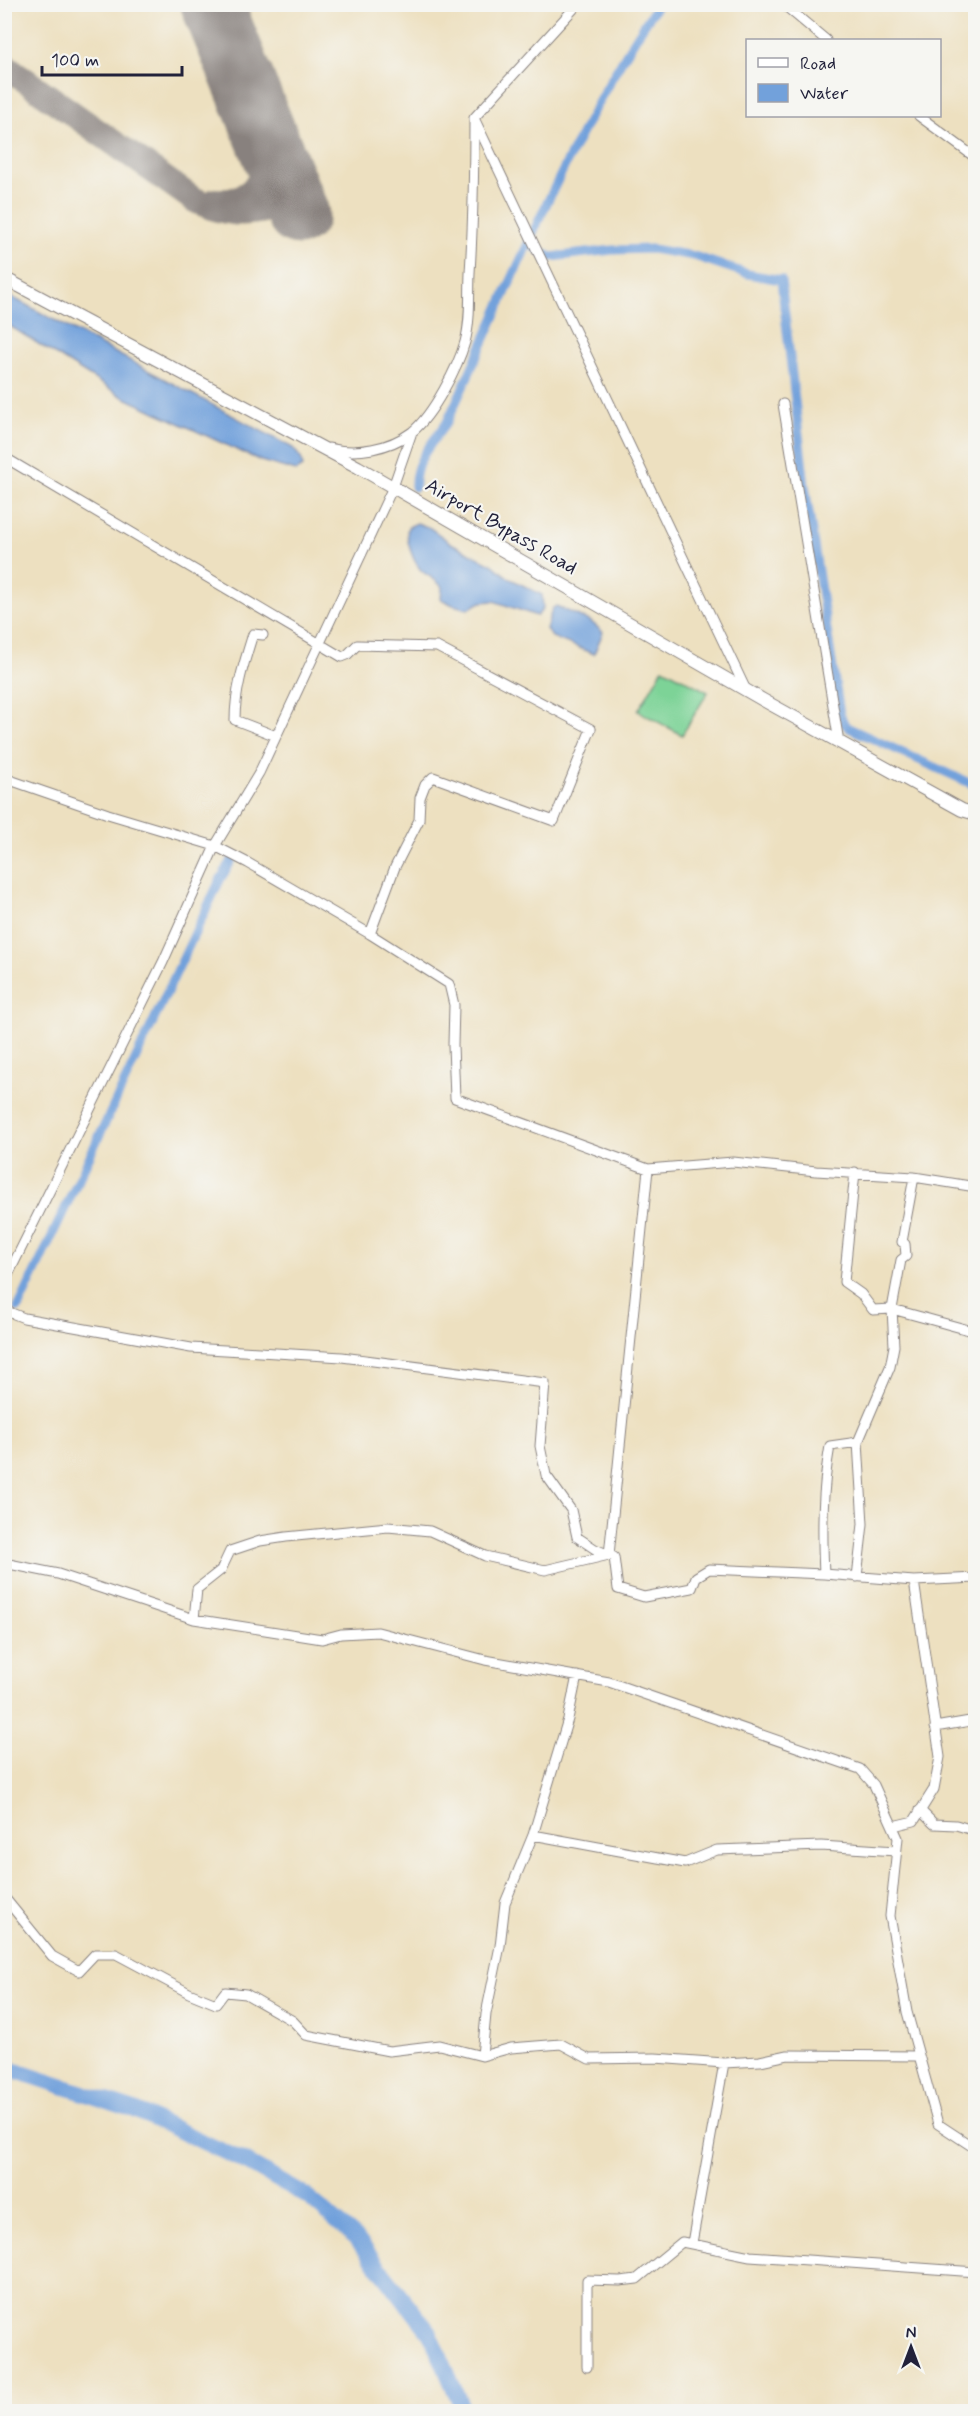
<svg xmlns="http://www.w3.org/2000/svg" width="980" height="2416" viewBox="0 0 980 2416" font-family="Mynerve,sans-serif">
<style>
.green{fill:#7dd397;stroke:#507a69;stroke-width:1.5}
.water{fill:#72a1db;stroke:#4a628b;stroke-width:1.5}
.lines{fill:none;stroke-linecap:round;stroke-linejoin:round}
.canal{stroke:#72a1db;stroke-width:9}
.river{stroke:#72a1db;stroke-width:16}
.taxiway{stroke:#88817e;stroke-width:26}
.runway{stroke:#88817e;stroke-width:63}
.minor-casing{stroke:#88817e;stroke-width:11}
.tertiary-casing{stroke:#88817e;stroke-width:14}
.minor{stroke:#fff;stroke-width:9}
.tertiary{stroke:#fff;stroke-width:12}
.labels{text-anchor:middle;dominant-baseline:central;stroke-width:4.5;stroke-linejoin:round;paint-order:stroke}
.street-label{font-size:20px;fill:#22223b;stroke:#f6f6f2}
</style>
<rect width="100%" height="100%" fill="#f6f6f2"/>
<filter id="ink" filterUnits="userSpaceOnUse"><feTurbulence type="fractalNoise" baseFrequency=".0167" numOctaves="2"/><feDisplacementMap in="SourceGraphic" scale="12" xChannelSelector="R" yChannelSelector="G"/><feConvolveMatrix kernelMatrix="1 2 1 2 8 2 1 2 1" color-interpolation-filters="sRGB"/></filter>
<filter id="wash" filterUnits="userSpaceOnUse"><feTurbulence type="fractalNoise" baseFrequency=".008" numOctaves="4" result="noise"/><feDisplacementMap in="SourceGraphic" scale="24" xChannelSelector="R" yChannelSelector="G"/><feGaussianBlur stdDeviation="1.35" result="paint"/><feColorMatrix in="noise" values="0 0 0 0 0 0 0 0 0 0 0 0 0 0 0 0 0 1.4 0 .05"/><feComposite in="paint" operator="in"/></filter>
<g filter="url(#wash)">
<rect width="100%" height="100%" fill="#ede0c0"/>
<path class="green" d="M663,668l45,24 -26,43 -44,-24z"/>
<path class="water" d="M4,293l289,155 8,10 2,9 -7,4 -35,-10 -138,-64 -118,-74z
M417,523l13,5 21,15 42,22 16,13 33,17 1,14 -6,7 -43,-15 -13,1 -13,7 -15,-4 -12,-6 1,-12c-8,-10 -19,-13 -22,-18 -8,-10 -15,-31 -12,-42z
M556,606l34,15 13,11 -9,22 -42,-17 -6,-8 6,-20z"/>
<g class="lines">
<path class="canal" d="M534,247l17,10 62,-7 39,-1 42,7 54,18 33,6 24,206 35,228 4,9 5,5 127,58
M415,487c-2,-25 18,-45 32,-65 65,-140 124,-290 211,-418
M18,1308l202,-428 12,-20
M4,1335l4,-9"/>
<path class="river" d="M4,2067l131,43 113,53 60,34 49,42 73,94 34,79"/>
<path class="taxiway" d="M4,65l189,134c40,20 60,15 101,3
M215,201c37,4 55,-25 54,-59"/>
<path class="runway" d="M212,4l86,210"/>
</g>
</g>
<g filter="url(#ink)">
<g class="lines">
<g class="minor-casing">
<path id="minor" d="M783,4l43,36
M919,116l57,42
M474,118l272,572
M783,404l56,338
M329,448c27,7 60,1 83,-16 21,-17 46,-65 53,-90 6,-22 4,-46 5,-69 3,-51 4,-103 4,-155l104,-114
M4,457l338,200 5,-2 10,-10 80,2 154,82 -37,92 -121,-44 -8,8 -5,13 -1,22 -24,47 -25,67 -122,-71 -33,-17 -107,-32 -104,-36
M263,635l-10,-1c-9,29 -18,56 -18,86l41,16
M370,934l79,50 5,21 -1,40 2,53 193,71 85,-7 83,9 98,6 62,10
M914,1177l-12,65 3,2 1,12 -5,4 -9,49 84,23
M4,1283l159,-321 52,-116 44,-73 134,-286 19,-55
M4,1310l20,8 167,30 151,9 203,26 -5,63 6,29 25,35 6,27 18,12 19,8 4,32 26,8 48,-9 4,-11 13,-8 115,5c-2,-44 -2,-84 6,-128l28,-4 32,-75 4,-21 -2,-37 -19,1 -12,-16 -17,-12 11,-110
M4,1563l54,11 136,45 128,20 19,-5 37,-2 107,28 124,22 251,87 14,16 24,53 -8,78 17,96 31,112 38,25
M824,1574l90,7 26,176 -6,32 -20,32 -21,5
M857,1577l6,-53 -5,-82
M914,1581l62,-3
M194,1619l3,-30 24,-19 9,-19 30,-10 26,-4 102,-10 42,4 55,25 60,14 64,-15 39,-386
M577,1676l-9,43 -35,116 152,28 32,-13 104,-4 75,5
M935,1727l41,-7
M920,1810l14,14 22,1 20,6
M4,1897l48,59 27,15 16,-17h21l73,39 27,11 9,-12 21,2 47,27 13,14 83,16 50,-6 43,11 29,-8 50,-4 28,15 66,-1 69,5 36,-2 28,-6 131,1
M482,2056l4,-42 14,-68 5,-43 28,-68
M692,2243l32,-180
M587,2367v-87l33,1 17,-2 45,-37 68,14 226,16"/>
</g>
<g class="tertiary-casing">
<path id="tertiary" d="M4,278l354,189 405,233 199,110 14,4"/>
</g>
<use href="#minor" class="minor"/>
<use href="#tertiary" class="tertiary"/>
</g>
</g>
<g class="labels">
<g class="street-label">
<text transform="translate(501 527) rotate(30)">Airport Bypass Road</text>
</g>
</g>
<rect width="980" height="2416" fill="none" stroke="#f6f6f2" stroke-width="24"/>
<rect x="746" y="39" width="195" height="78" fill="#f6f6f2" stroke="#a1a1a9" stroke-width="1.5"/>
<rect x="758" y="58" width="30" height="9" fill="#ffffff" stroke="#a1a1a9" stroke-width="1.5"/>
<text x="800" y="69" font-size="18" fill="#22223b">Road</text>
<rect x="758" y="84" width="30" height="18" fill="#72a1db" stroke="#a1a1a9" stroke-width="1.5"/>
<text x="800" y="99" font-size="18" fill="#22223b">Water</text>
<g transform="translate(911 2347)" stroke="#f6f6f2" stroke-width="4.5" paint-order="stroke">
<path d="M0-4.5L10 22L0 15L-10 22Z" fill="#22223b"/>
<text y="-9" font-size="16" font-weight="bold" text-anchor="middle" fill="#22223b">N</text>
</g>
<path d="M42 66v9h140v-9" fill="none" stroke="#22223b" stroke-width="3"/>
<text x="51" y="66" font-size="18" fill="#22223b" stroke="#f6f6f2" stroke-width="4.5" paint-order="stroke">100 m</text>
</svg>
